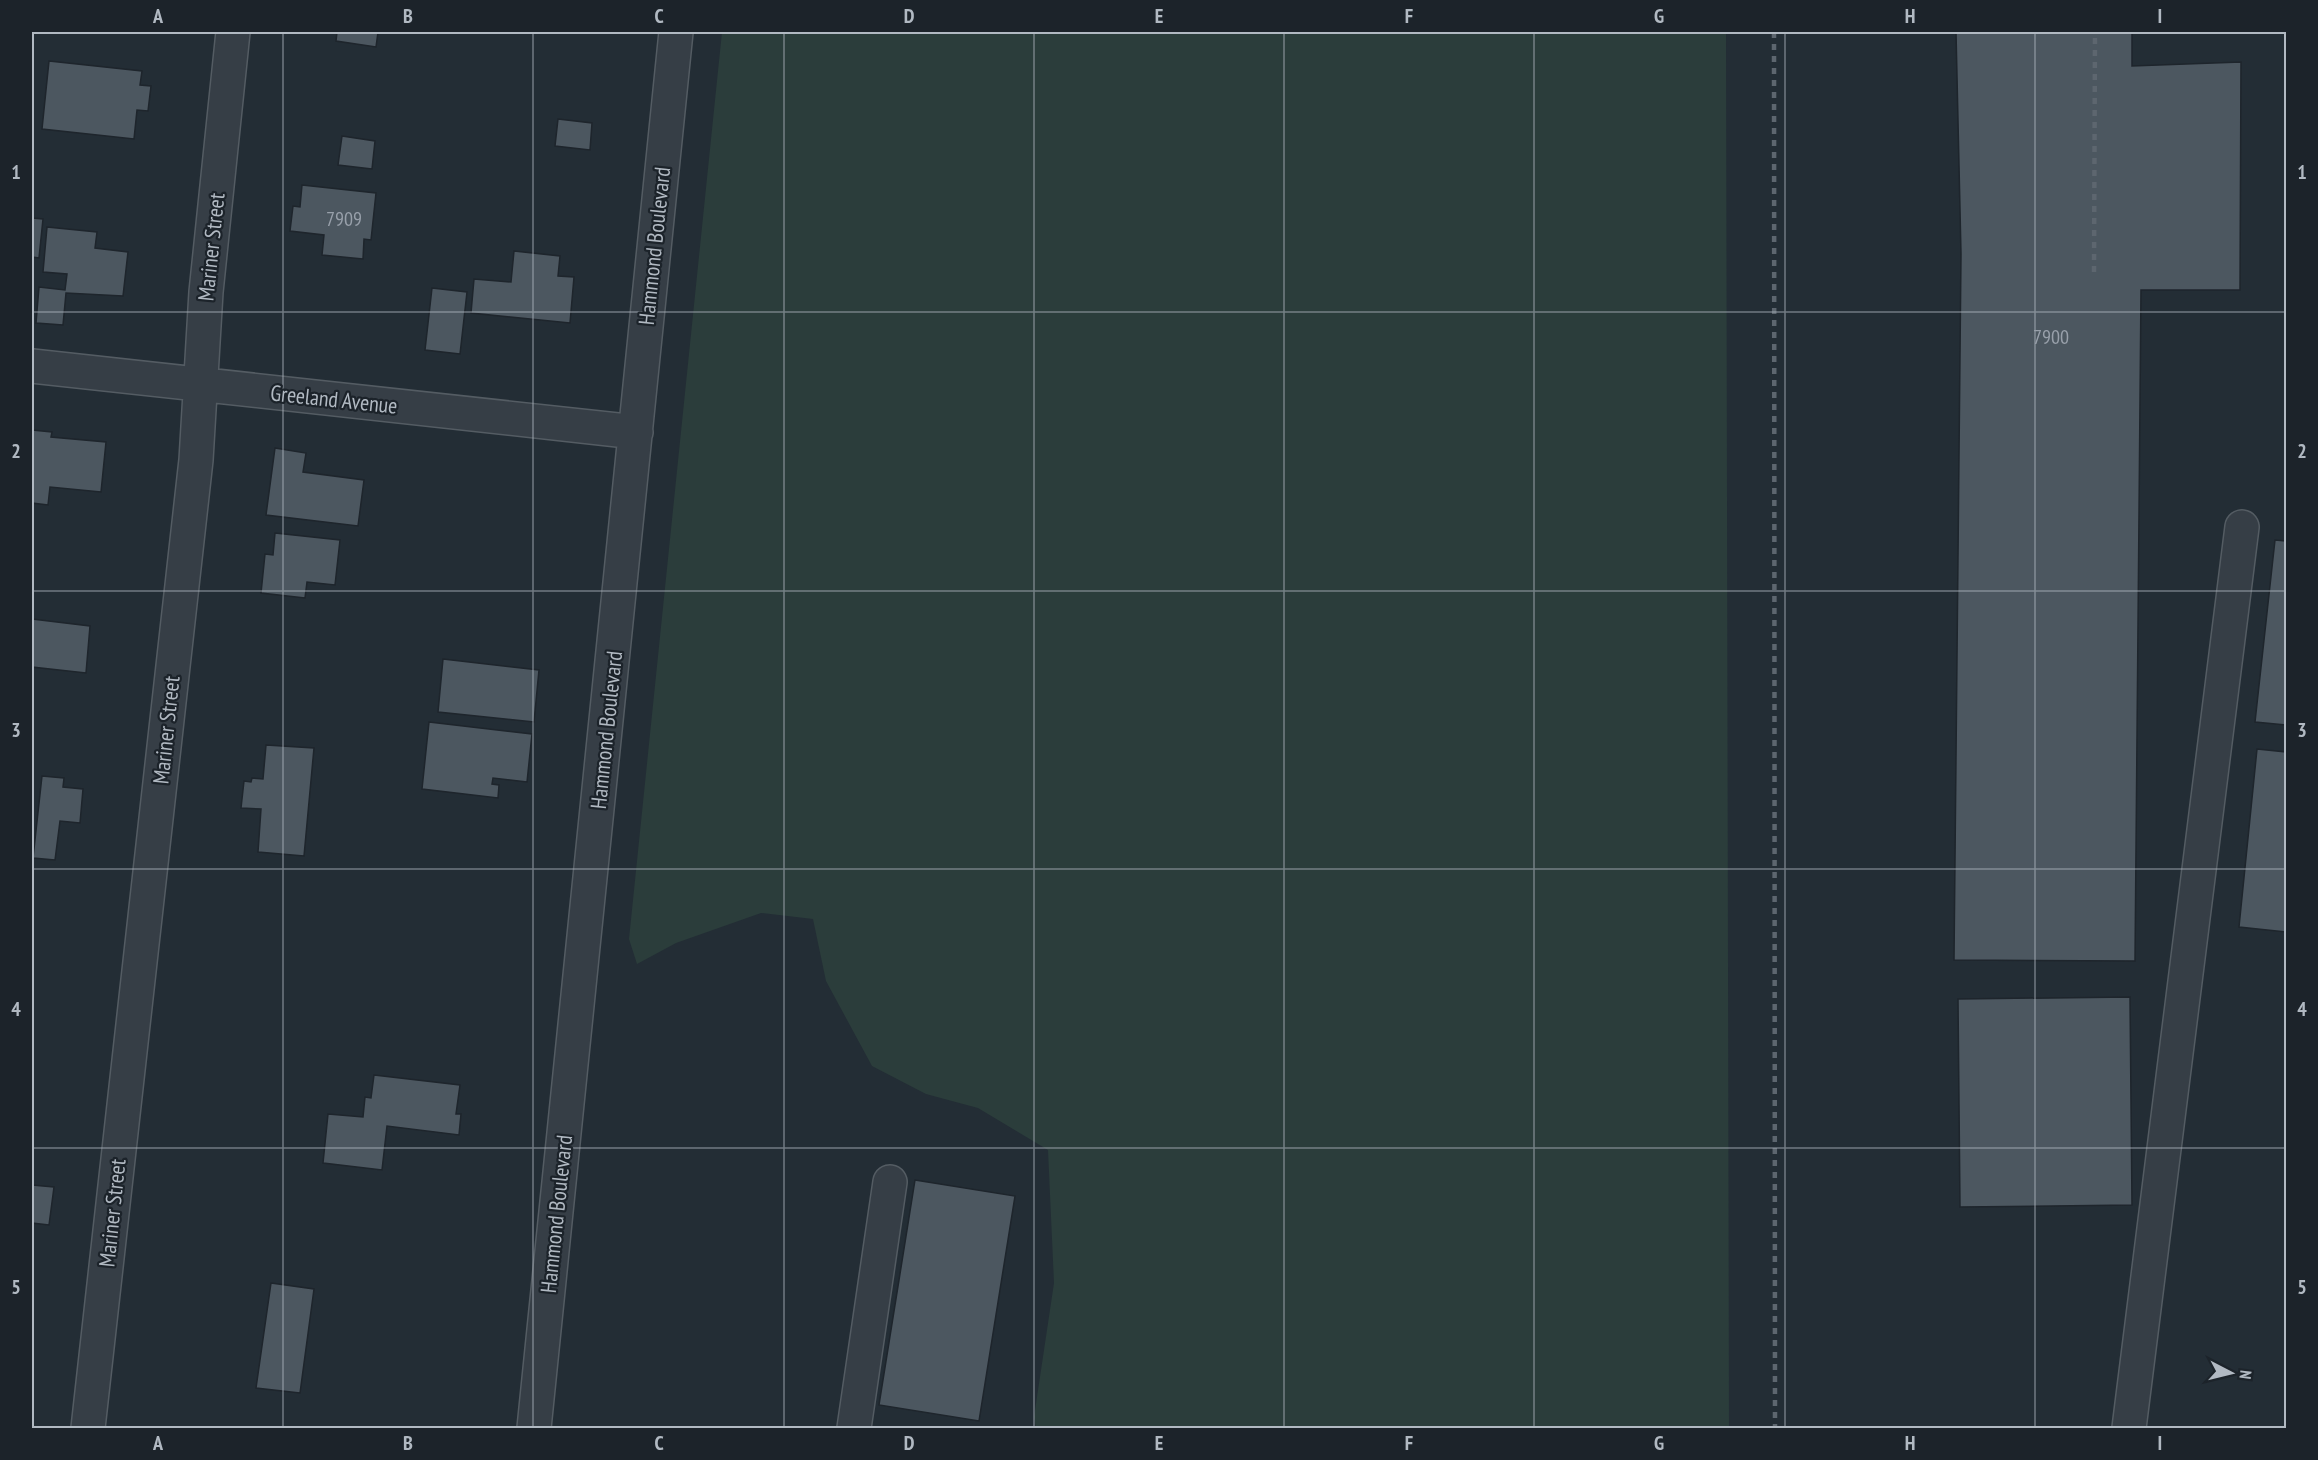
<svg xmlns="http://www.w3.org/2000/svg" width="2318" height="1460" viewBox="0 0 2318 1460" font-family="'PT Sans Narrow',sans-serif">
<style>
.green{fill:#2b3d3b}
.building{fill:#4c5760;stroke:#1e252c;stroke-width:1.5}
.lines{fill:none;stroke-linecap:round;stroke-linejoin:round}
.minor-casing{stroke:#545c63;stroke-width:36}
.minor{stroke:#363e46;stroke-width:33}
.rail{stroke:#5d666f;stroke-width:4.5;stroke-dasharray:6 6;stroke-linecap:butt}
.grid{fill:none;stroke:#b1b9c2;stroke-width:1.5;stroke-opacity:0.55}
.labels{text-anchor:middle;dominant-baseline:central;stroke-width:4.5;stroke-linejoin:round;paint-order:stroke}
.number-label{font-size:20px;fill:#98a0aa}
.street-label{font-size:22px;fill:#b1b9c2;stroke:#1c232a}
.neatline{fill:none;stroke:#b1b9c2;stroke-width:2}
.grid-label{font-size:20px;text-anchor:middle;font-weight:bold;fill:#b1b9c2}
</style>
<rect width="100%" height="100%" fill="#232d35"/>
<path class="green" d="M722,32h1004l3,1396h-693l-2,-11 20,-134 -6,-133 -70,-42 -52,-14 -54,-28 -46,-85 -13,-62 -52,-6 -85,30 -39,21 -8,-25z"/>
<path class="building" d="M337,32h41l-2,15 -40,-6z
M1956,32h176v34l109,-4 -1,228h-99l-6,671 -181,-1 7,-706z
M49,61l93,10 -2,14 11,1 -3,25 -11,-1 -3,29 -92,-10z
M558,119l34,4 -2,27 -35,-4z
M342,136l33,5 -3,28 -34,-4z
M302,185l74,8 -5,47 -7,-1 -1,20 -41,-4 2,-20 -34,-4 3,-25 7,1z
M32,218l11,1 -4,39 -7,-1z
M47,227l50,5 -2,16 33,4 -5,44 -57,-3 -3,32 -27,-2 3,-36 26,3 2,-16 -24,-2z
M514,251l46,5 -2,20 16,1 -4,46 -99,-10 3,-34 37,3z
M432,288l35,4 -7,62 -35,-4z
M32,430l20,2 -1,5 55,5 -5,50 -51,-5 -2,18 -16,-2z
M275,448l31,5 -3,19 61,8 -6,46 -92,-11z
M275,533l65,7 -5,45 -28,-3 -2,16 -44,-5 4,-39 8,1z
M2275,540l11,1v184l-31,-3z
M32,619l58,7 -4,47 -54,-6z
M443,659l96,11 -5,52 -96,-10z
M429,722l103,12 -5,48 -34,-4 -1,6 7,1 -1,13 -76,-9z
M266,745l48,3 -10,108 -46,-4 3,-43 -20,-1 3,-27 7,1 1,-4 11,1z
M2257,749l29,3v180l-47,-5z
M42,776l22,2 -1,9 20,2 -3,34 -20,-2 -5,39 -22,-2z
M2130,997l2,208 -172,2 -2,-208z
M374,1075l86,10 -4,29h5l-2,21 -72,-9 -5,44 -59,-7 5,-49 35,3 2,-20 6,1z
M915,1180l100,16 -36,225 -100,-16z
M32,1185l22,2 -5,38 -17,-2z
M271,1283l43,6 -14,104 -44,-5z"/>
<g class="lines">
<g class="minor-casing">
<path id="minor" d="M32,366l604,66
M88,1428l108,-968 10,-168 27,-260
M534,1428l142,-1396
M854,1428l36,-246
M2129,1428l113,-901"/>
</g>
<use href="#minor" class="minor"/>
<path class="rail" d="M1774,32l1,1396
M2094,272l1,-240"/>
</g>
<path class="grid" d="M283,32v1396M533,32v1396M784,32v1396M1034,32v1396M1284,32v1396M1534,32v1396M1785,32v1396M2035,32v1396M32,312h2254M32,591h2254M32,869h2254M32,1148h2254"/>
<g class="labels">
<g class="number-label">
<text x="344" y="219">7909</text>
<text x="2051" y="337">7900</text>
</g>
<g class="street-label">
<text transform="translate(654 246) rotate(-84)">Hammond Boulevard</text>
<text transform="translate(211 247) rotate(-84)">Mariner Street</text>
<text transform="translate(334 399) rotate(6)">Greeland Avenue</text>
<text transform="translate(166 730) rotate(-84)">Mariner Street</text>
<text transform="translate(606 730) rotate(-84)">Hammond Boulevard</text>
<text transform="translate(112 1213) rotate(-84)">Mariner Street</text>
<text transform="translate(556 1214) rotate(-84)">Hammond Boulevard</text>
</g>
</g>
<rect width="2318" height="1460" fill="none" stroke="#1c232a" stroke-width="66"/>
<g transform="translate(2231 1373) rotate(97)" stroke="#1c232a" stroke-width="4.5" paint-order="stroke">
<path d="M0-4.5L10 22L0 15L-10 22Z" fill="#b1b9c2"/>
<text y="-9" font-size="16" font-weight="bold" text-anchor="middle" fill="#b1b9c2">N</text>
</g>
<rect x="33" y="33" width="2252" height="1394" class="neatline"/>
<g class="grid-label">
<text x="158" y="23">A</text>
<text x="408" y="23">B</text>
<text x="659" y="23">C</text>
<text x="909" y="23">D</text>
<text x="1159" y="23">E</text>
<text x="1409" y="23">F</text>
<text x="1659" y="23">G</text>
<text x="1910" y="23">H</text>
<text x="2160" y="23">I</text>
<text x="16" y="179">1</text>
<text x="2302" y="179">1</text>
<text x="16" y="458">2</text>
<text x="2302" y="458">2</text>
<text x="16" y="737">3</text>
<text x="2302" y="737">3</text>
<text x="16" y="1016">4</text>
<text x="2302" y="1016">4</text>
<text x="16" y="1294">5</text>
<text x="2302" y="1294">5</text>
<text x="158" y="1450">A</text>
<text x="408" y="1450">B</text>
<text x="659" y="1450">C</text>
<text x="909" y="1450">D</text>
<text x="1159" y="1450">E</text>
<text x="1409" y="1450">F</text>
<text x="1659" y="1450">G</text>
<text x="1910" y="1450">H</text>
<text x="2160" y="1450">I</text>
</g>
</svg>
